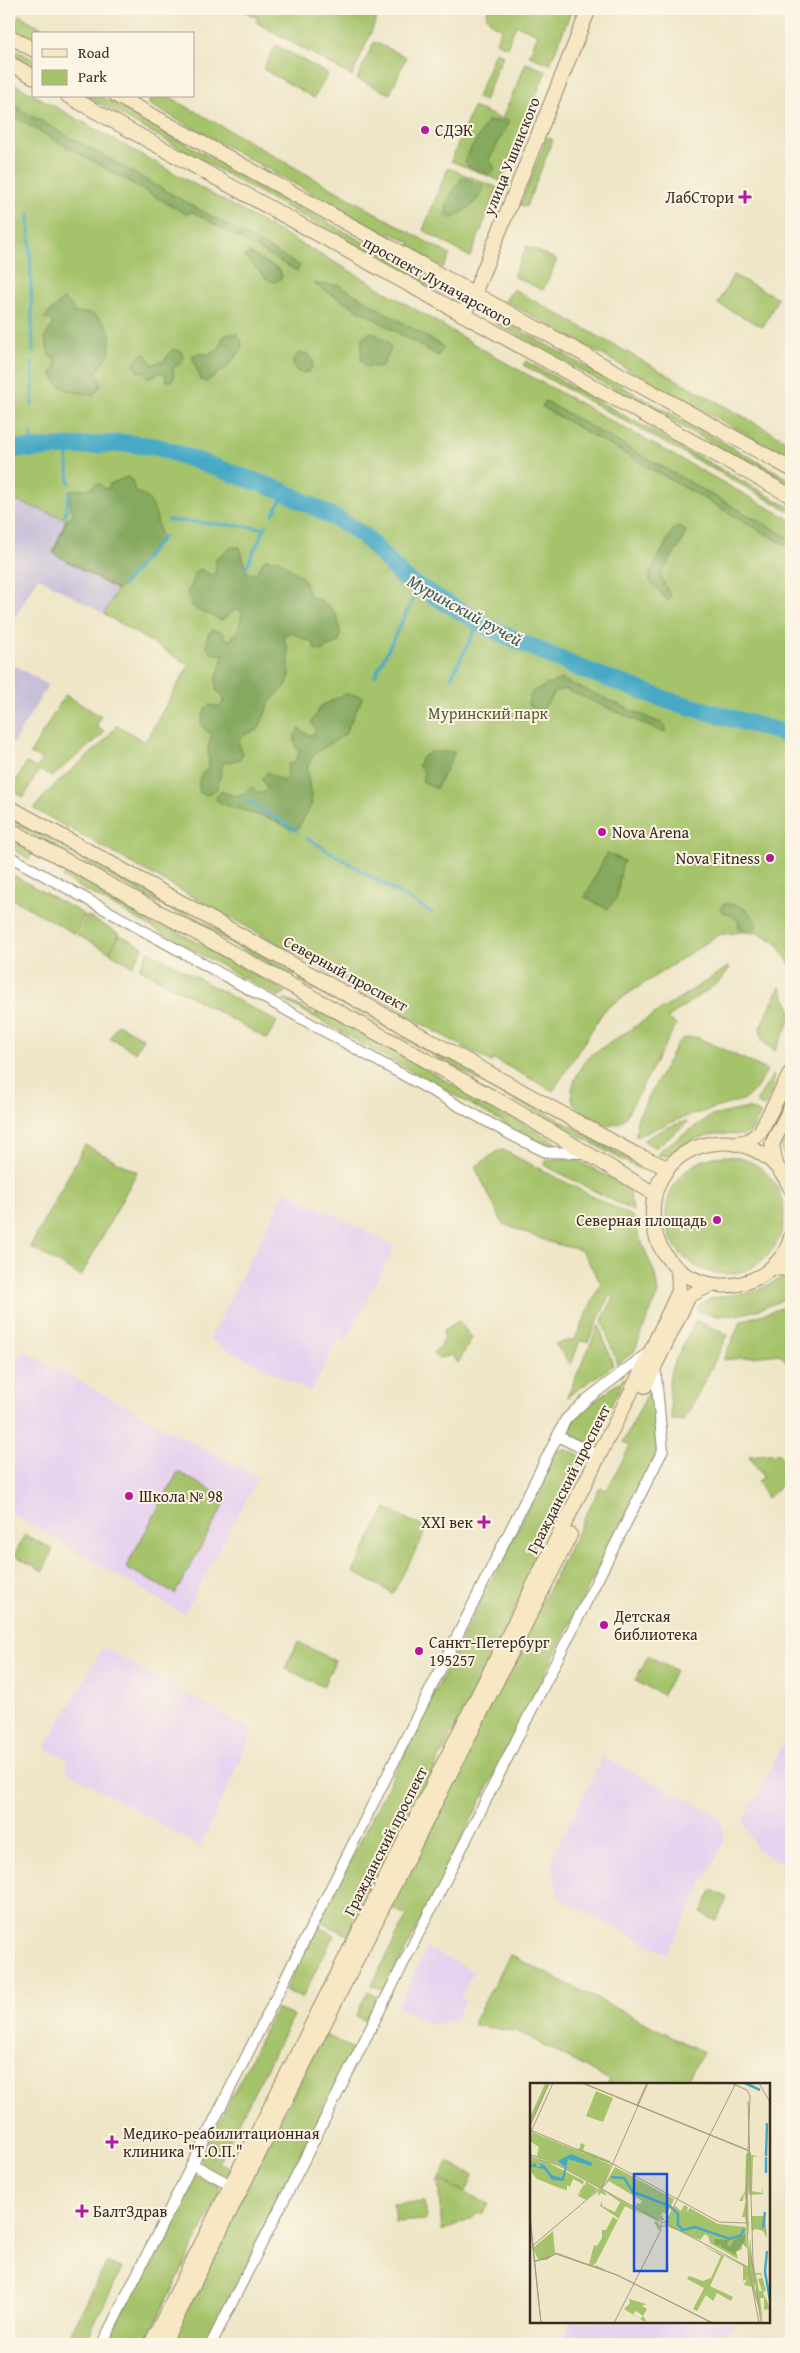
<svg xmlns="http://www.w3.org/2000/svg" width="800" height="2353" viewBox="0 0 800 2353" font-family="'Gentium Book Plus',serif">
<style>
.built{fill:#e7d2ef}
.industrial{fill:#c8bfd8}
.green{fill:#a5c36b;stroke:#707644}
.forest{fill:#84a95f;stroke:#606a3e}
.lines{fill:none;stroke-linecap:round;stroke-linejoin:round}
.stream{stroke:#46a9c5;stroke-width:3}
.river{stroke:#46a9c5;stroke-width:18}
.street-casing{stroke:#948872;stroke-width:12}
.secondary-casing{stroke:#948872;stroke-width:16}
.street{stroke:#fff;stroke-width:10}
.secondary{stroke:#f7e8c3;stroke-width:14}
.poi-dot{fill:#b5179e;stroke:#fcf5e5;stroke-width:2}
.labels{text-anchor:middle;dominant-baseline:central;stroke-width:4;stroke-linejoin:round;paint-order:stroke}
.poi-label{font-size:16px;fill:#3b2a1e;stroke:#fcf5e5;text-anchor:start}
.street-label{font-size:16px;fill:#3b2a1e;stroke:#fcf5e5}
.park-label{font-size:16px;fill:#5b5835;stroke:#fcf5e5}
.water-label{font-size:18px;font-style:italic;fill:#3f5d61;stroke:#fcf5e5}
.inset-river{fill:none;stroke:#46a9c5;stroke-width:2.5}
.inset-road{fill:none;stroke:#a69b83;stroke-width:1}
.view{fill:#1d4ed8;fill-opacity:0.15;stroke:#1d4ed8;stroke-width:2.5}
.inset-edge{fill:none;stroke:#3b2a1e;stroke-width:2.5}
</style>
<rect width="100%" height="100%" fill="#fcf5e5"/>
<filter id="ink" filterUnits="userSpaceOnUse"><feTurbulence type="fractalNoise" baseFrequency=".02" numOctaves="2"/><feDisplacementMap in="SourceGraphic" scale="10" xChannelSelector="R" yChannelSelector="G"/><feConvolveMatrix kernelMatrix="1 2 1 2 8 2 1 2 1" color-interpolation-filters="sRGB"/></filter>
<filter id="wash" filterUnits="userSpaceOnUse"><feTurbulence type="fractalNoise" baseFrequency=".0096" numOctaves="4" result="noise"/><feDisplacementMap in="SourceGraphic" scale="20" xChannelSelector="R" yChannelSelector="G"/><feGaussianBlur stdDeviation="1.12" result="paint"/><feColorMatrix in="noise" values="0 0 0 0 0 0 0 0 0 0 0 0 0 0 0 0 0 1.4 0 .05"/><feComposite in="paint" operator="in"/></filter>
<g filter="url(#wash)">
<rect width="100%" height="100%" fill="#eee6c7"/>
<path class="built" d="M286,1190l109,56 -49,95 -7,-3 -28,54 -102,-52z
M24,1351l234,127 -74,136 -175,-102v-133z
M103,1647l150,84 -53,116 -133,-76 1,-11 -23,-12z
M791,1730v137l-34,-17 -14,-29z
M603,1757l114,58 5,8 3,17 -58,114 -109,-56 -6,-40z
M427,1948l47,23 -14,27 5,3 -10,19 -25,4 -33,-17z
M571,2322h163l-11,22h-163z"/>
<path class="industrial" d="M9,498l58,21 -14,34 65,37 -14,24 -66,-37 -29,51z
M9,662l39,23 -39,65z"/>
<path class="green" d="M239,9h142l-29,67 -96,-54 2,-4z
M488,9h84l-22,55 -21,-8 9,-22 -22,-9 -9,22 -11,-5 6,-14 -9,-3 -7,-10z
M19,15l34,19h-19v6l-20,-11z
M374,42l32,15 -16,37 -33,-15z
M276,45l52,29 -14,24 -51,-29z
M9,46l25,14v7l-25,-13z
M495,52l8,3 -19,46 -7,-3z
M526,63l20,8 -45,110 -50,-20 22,-54 29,12z
M9,81l350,195 142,84 290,160v446l-13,-22 -18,-11 -19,-1 -23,3 -113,74 -52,82 -59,-32 -3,3 -457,-253c22,-33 60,-51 83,-84l28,17 44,-77 -85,-51 13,-24 -64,-37 13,-34 -57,-21z
M86,96h14l348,193 -4,6z
M150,96h18l282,159 -7,13 -34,-21 2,-4 -20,-10 -2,3 -240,-132z
M547,137l6,3 -27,67 -6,-2z
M448,168l50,20 -28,69 -47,-27z
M527,246l30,14 -14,30 -30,-14z
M733,275l45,23 -15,29 -45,-23z
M513,289l278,154v16l-286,-158z
M498,318l293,162v7l-296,-164z
M526,361l265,147v4l-268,-147z
M65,695l36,21 -5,11 8,4 -2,4 -50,42 -13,-7 -15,27 -13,-7 15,-27 11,5 5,-8 -12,-6z
M9,814l287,159 -2,5 -285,-158z
M9,838l24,13 -4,8 -20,-12z
M67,870l219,122 -8,5 -215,-119z
M9,873l76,42 -10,19 -66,-37z
M87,916l32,18 -10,18 -32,-17z
M120,935l23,12 -10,19 -23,-13z
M149,951l128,71 -10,17 -128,-71z
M728,967l2,1 -11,14 -52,36 9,7 -51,93 -6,5 -11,3c-9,-6 -20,-10 -29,-16 -17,-14 0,-42 10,-54z
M301,976l340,189 -2,4 -340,-188z
M780,987l11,22v10l-16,32 -13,-10 -2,-14z
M286,999l29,16 4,-5 237,132v4l-18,-4 -254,-142z
M118,1024l25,14 -8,14 -25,-14z
M693,1037l6,1 68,32 -10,18 -12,11 -63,19 -46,19 1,-18 40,-75 5,-5z
M773,1075l1,12 -10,21 -7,-5v-3z
M748,1108l13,6 -10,18 -7,3 -28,-1 -10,2 -17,5 -23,15 -9,-1 3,-5 51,-34z
M686,1121l1,2 -32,25 -12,-8 25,-13z
M784,1133l7,4v29c-9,-13 -14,-17 -7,-33z
M85,1145l52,27 -56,104 -51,-29z
M501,1149l132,68 5,17 17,40 3,19 -24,59 -17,12 -15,-44 12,-23 -4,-3 -22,48 -8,-1 -9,24 -16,-21 20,-5 26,-56 -20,-33 -29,-7 -49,-19 -28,-57z
M666 1215a59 59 0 1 1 118 0a59 59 0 1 1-118 0Z
M564,1158l13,2 52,28 4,23 -89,-46 3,-5z
M791,1276v19c-25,14 -67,30 -95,14 16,-18 38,-11 59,-18 13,-4 22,-14 36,-15z
M791,1305v62l-11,-13 -57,6 18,-39z
M696,1320l32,15 -44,86 -12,-1 -3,-37 2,-14z
M459,1321l13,17 -14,25 -7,-8 -12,4 -6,-6 9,-8 2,-15z
M599,1325l14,40 -46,32z
M625,1378l-33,65 -16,-3 -5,-8 3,-15z
M648,1393l6,1 3,53 -3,10 -269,534 -13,-6 35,-70 -18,-8 211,-420 7,3 23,-44 -7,-4z
M564,1449l19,8 -2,9 -5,-2 -44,86 10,5 -192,381 -30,-15 236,-469z
M778,1453l13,17v9l-7,3 -17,16 -10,-17 6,-4 -14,-21z
M178,1472l49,27 -52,95 -49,-27z
M386,1508l41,21 -34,64 -40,-21z
M25,1535l28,14 -10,22 -29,-16z
M298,1642l37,19 -12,26 -38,-19z
M648,1656l27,14 -12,25 -28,-14z
M712,1890l15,8 -11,23 -15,-8z
M317,1926l17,9 -32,63 -17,-8z
M510,1955l193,97 -18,32h-75l-3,-1 2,-3 -90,-48 -45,-7v-4z
M368,1991l13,7 -12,24 -13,-6z
M276,2008l17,8 -75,147 14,7 -8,6 -22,-12 -1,-6z
M324,2034l31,16 -148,294h-39z
M448,2162l25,13 -7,17 -26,-13z
M198,2175l21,11 1,7 -75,151h-39l84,-165z
M438,2180l50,24 -6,10 -5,-1 -2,3 -33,15z
M424,2202l2,18 -31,2 -2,-18z
M107,2262l15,7 -38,75h-19z"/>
<path class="forest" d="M9,103l291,163 -3,5 -104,-59 -7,2 -177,-100z
M505,119l3,1v4l-19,36 5,6v5l-4,4 -22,-9 -3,-5c4,-12 16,-26 22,-40h16z
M465,178l19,8c-2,15 -19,24 -31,32l-7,-2 1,-14 14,-23z
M249,253l31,17 2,7 -6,5 -8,-2 -24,-24z
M314,284l25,1 105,62 -6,9z
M63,299l9,6 2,8h18l13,10 6,12 -2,19 -12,17 4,15 -8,9c-16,-3 -36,-3 -41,-22l4,-6 -1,-7 -6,-4 -4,-19 8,-13 -1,-3 -8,-3z
M372,332l17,11 2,6 -9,18 -17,-1 -4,-7 1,-22z
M227,334h10l4,5 1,10 -16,19 -20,14 -5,-2 -9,-24 4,-2h12l11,-4 4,-13z
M173,349l8,2 2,5 -2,8 -8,3 1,11 -2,3h-5l-4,-9 -15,6 -3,-7 -8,1 -3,-8 7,-10h5l6,10 12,-3z
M293 363a10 10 0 1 1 20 0a10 10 0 1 1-20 0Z
M545,401l246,138v9l-249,-141z
M127,477l5,3 3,12c21,4 21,27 26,46l-43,52 -65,-37 14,-34 7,-5 -4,-8v-15l21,-3 5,-4h5l2,4 4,1 3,-5z
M680,526l6,5 -6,14 -19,28 1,7 9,17 -3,4 -18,-20v-8l24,-45z
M232,547h8l7,26 9,1 9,-15 14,1 24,18 7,19c22,5 33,21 29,45l-19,9 -5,-1 -2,-7 -21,-10 -9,2 5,15 2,26 -4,10 -16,16 -12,28 -15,5 -5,7 5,11 -3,6 -17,4 -6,26 -11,6 -6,-2c-3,-12 0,-18 9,-26l-1,-20 4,-13 -7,-4 -4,-6 4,-15 4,-4 10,2 4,-4v-7l-7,-6v-10l8,-26h-11l-6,-7 1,-13 5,-4 9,2 3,7 6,1 9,-15 2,-14 -6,-2 -16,12c-12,-12 -27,-3 -33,-28l6,-10 2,-11 6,-3 10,6 5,-2v-15z
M561,679l104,46 1,5 -1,2 -5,-1 -95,-42 -10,3 -12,17 -5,1 -10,-5v-4l5,-10z
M345,694l18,2 -18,38 -31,20 -7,14 5,36 -13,23 -7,3 -20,-11 -50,-15 -6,-4 1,-6 4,-3c14,7 19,6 31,-4l6,6h6l3,-5 -5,-9 5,-7 16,9 4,-3 1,-14 7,-2 4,-10c-5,-9 -7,-15 0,-23l10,6 5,-1 2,-5 -5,-6 10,-17z
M431,752h24l-19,37 -14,-8 2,-9 -6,-6 4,-9z
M607,853l17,8c-8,17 0,35 -17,48l-22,-12z
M724,904c17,0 27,6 33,22l-4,5 -14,-2 -1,-9 -18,-10z"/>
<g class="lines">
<path class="stream" d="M29,214l4,138
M32,405l1,-43
M67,447l2,36
M31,449v-17
M65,515l4,-22
M273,515l12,-23
M168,520l97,8 2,-3
M246,568l19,-40
M122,587l42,-51
M375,676l44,-89
M451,678l28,-56
M244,799l53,32
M307,838l125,75"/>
<path class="river" d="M9,448l22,1 94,-6 33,4 127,45 54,28 25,16 40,42 85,50 90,40 91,33 121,34"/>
</g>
</g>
<g filter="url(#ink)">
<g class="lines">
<g class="street-casing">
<path id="street" d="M9,856l504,280 33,16 37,1
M557,1436l42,20
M192,2164l43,23
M102,2344l464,-925 20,-19 63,-48
M211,2344l452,-894 -8,-84"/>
</g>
<g class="secondary-casing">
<path id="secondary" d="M9,36l25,14
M9,63l25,14
M68,96l723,400
M117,96l674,373
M463,315l11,-21 115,-285
M9,807l626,347 33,14
M9,829l494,274 152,91
M737,1143l11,-2 12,-9 31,-60
M776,1164l-4,-20 19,-37
M791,1189c-37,-81 -151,-48 -137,37 2,19 14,36 29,47 21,14 46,16 69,7 18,-7 34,-24 39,-43
M772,1268l19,1
M645,1386l44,-90 21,-11
M151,2344l492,-976 36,-77 -1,-22
M163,2344l407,-809"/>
</g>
<use href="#street" class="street"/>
<use href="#secondary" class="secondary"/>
</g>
</g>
<g class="poi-dot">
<circle cx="425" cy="130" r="5"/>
<path d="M742.5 189.5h5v5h5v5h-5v5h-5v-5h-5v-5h5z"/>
<circle cx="602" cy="832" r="5"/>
<circle cx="770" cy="858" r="5"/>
<circle cx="717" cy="1220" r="5"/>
<circle cx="129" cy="1496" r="5"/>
<path d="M481.5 1514.5h5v5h5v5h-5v5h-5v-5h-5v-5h5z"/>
<circle cx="604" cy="1625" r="5"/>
<circle cx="419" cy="1651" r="5"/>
<path d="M109.5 2134.5h5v5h5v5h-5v5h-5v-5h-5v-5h5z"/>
<path d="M79.5 2203.5h5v5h5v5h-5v5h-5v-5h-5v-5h5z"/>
</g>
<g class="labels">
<g class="poi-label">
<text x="435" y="130">СДЭК</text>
<text x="734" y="197" text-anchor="end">ЛабСтори</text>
<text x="612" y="832">Nova Arena</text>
<text x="760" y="858" text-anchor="end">Nova Fitness</text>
<text x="707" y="1220" text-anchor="end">Северная площадь</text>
<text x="139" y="1496">Школа № 98</text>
<text x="473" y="1522" text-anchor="end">XXI век</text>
<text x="614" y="1616">Детская<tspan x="614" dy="18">библиотека</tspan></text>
<text x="429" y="1642">Санкт-Петербург<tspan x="429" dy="18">195257</tspan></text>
<text x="123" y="2133">Медико-реабилитационная<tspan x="123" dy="18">клиника "Т.О.П."</tspan></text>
<text x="93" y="2211">БалтЗдрав</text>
</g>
<g class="street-label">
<text transform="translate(511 156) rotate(-68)">улица Ушинского</text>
<text transform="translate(438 281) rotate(29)">проспект Луначарского</text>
<text transform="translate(346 973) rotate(29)">Северный проспект</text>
<text transform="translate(568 1479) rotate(-63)">Гражданский проспект</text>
<text transform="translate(385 1841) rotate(-63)">Гражданский проспект</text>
</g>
<g class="park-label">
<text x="488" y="713">Муринский парк</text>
</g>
<g class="water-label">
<text transform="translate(465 610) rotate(29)">Муринский ручей</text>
</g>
</g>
<g transform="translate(530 2083)">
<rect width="240" height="240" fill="#eee6c7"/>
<path d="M15,1l4,1 -18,38 -1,-6zM66,8l17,7 -10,24 -17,-6zM2,49l61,25 -20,-9 6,1 2,-6 4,2 -2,5 27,11 2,3 -17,-6 16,7 -8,22 12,-20 59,32 -7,16 -3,-3 -6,5 6,-3 -2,2 3,5 -11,-3 6,4 -3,-1 4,6 -15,29 13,-25 -5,-9 3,-1 -30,-16 18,11 -20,-10 -30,59 13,6 -13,-4v-4l-2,3 -12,-4 8,2 5,-19 3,1 5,-8v-8h4l7,-13 4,3 1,-2 -18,-12 2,-5v5l13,6 5,-10 -16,-11 3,5 -6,-3 -3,3 1,-5 -6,6 6,-7 3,-1 24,14 -2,3 2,-3 9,5 2,-5 3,1 2,-3 -33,-20 -7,8 -45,-25 -26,-8 -1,-2 7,2 2,-9 -9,-6zM221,69v3l7,1 -5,1 -1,34 10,2 1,-6v7l-14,1 -1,-4 1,45 -4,-19h-3l4,-16 -2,-8 -1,8h-4l6,-10 1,-37zM0,75l17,4 37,19 -1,3 3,1 -1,-4 13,8 -12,11 -8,-4 4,-5 -5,4 7,-10 -11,-6 -3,8 -3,-2v5l-4,-1 4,2 -30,-12 -7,-8zM154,122l4,2 -1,5 3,-4 28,16 28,3 1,21 -5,-4v5l-6,3 2,7 -28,-16 -2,-7 -3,-2 -5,6 -31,-13 -2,-7 8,-14 6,5zM221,133h14l2,22 -4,-7 -7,-2 -4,2zM23,148l2,22 -8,6h-9l-5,-11zM220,154l5,52 2,3 -1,-14h1l2,13h3l-4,-12 4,-1 -1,-3 -4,-1 -1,4 -1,-5h6l5,17 -3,3 5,10 1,6 -5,1v-12h-4l3,25 -11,-36 -8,-2 3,-6 -4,2v-15l-19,-10 -14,30 23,11 -2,4 -14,-8 -4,8 -7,-6 -9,16 -4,-2 11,-21 -17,-9 2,-3 14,5 8,-3 10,-22 -17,-10 44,21zM99,216l17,5 -4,2 5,3 -4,7 -7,-5 -3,3 7,5 3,-3 5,7 -3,-3v2l-21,-13 6,-6z" fill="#a5c36b"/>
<path d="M215,151v7l-10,12 3,3 -17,-9v-3l-6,1 -1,-6 15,1 -2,5 3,2 4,-7z" fill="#84a95f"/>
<path d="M41,71l22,9 -2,3 -23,-7 -4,22 -12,-1 -8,-11 -14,-3 5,-3 2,4 5,-1 -5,-3 7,2 8,10 10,3 3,-11 -7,-6z" fill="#46a9c5"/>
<path class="inset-river" d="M215,0l15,7M236,73l1,-33M236,90v-16M81,94l13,1 9,14 37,14 8,8v11l5,5 12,-3 35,12 11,-4 3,-6M233,145l2,-16M237,168l-2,21 5,28"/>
<path class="inset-road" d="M52,0l167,68M53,0l165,67M201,0l16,7 3,6 -4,110 3,63 10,54M229,0l11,19M218,18l5,160 8,62M107,22l10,-22M0,43l19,-43M0,47l85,35 104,57 28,1M0,51l23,-51M0,74l28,8 104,57M0,132l11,108M0,138l11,102M136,139l70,-139M137,141l83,44M0,165l73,-62 45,-103M221,172l4,29M3,178l14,-2 9,-6 61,22 96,48M4,179l22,-8 61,21 95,48M84,240l47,-93v-7l5,-1v4h-4"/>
<path class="view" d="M104,91h33v97h-33z"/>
<rect width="240" height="240" class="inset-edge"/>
</g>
<rect width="800" height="2353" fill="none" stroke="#fcf5e5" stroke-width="30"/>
<rect x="32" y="32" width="162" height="65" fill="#fcf5e5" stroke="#afa495"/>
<rect x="42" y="49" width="25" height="8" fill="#f7e8c3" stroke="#afa495"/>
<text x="78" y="58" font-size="15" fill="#3b2a1e">Road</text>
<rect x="42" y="70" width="25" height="15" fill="#a5c36b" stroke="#afa495"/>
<text x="78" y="82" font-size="15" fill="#3b2a1e">Park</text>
</svg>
